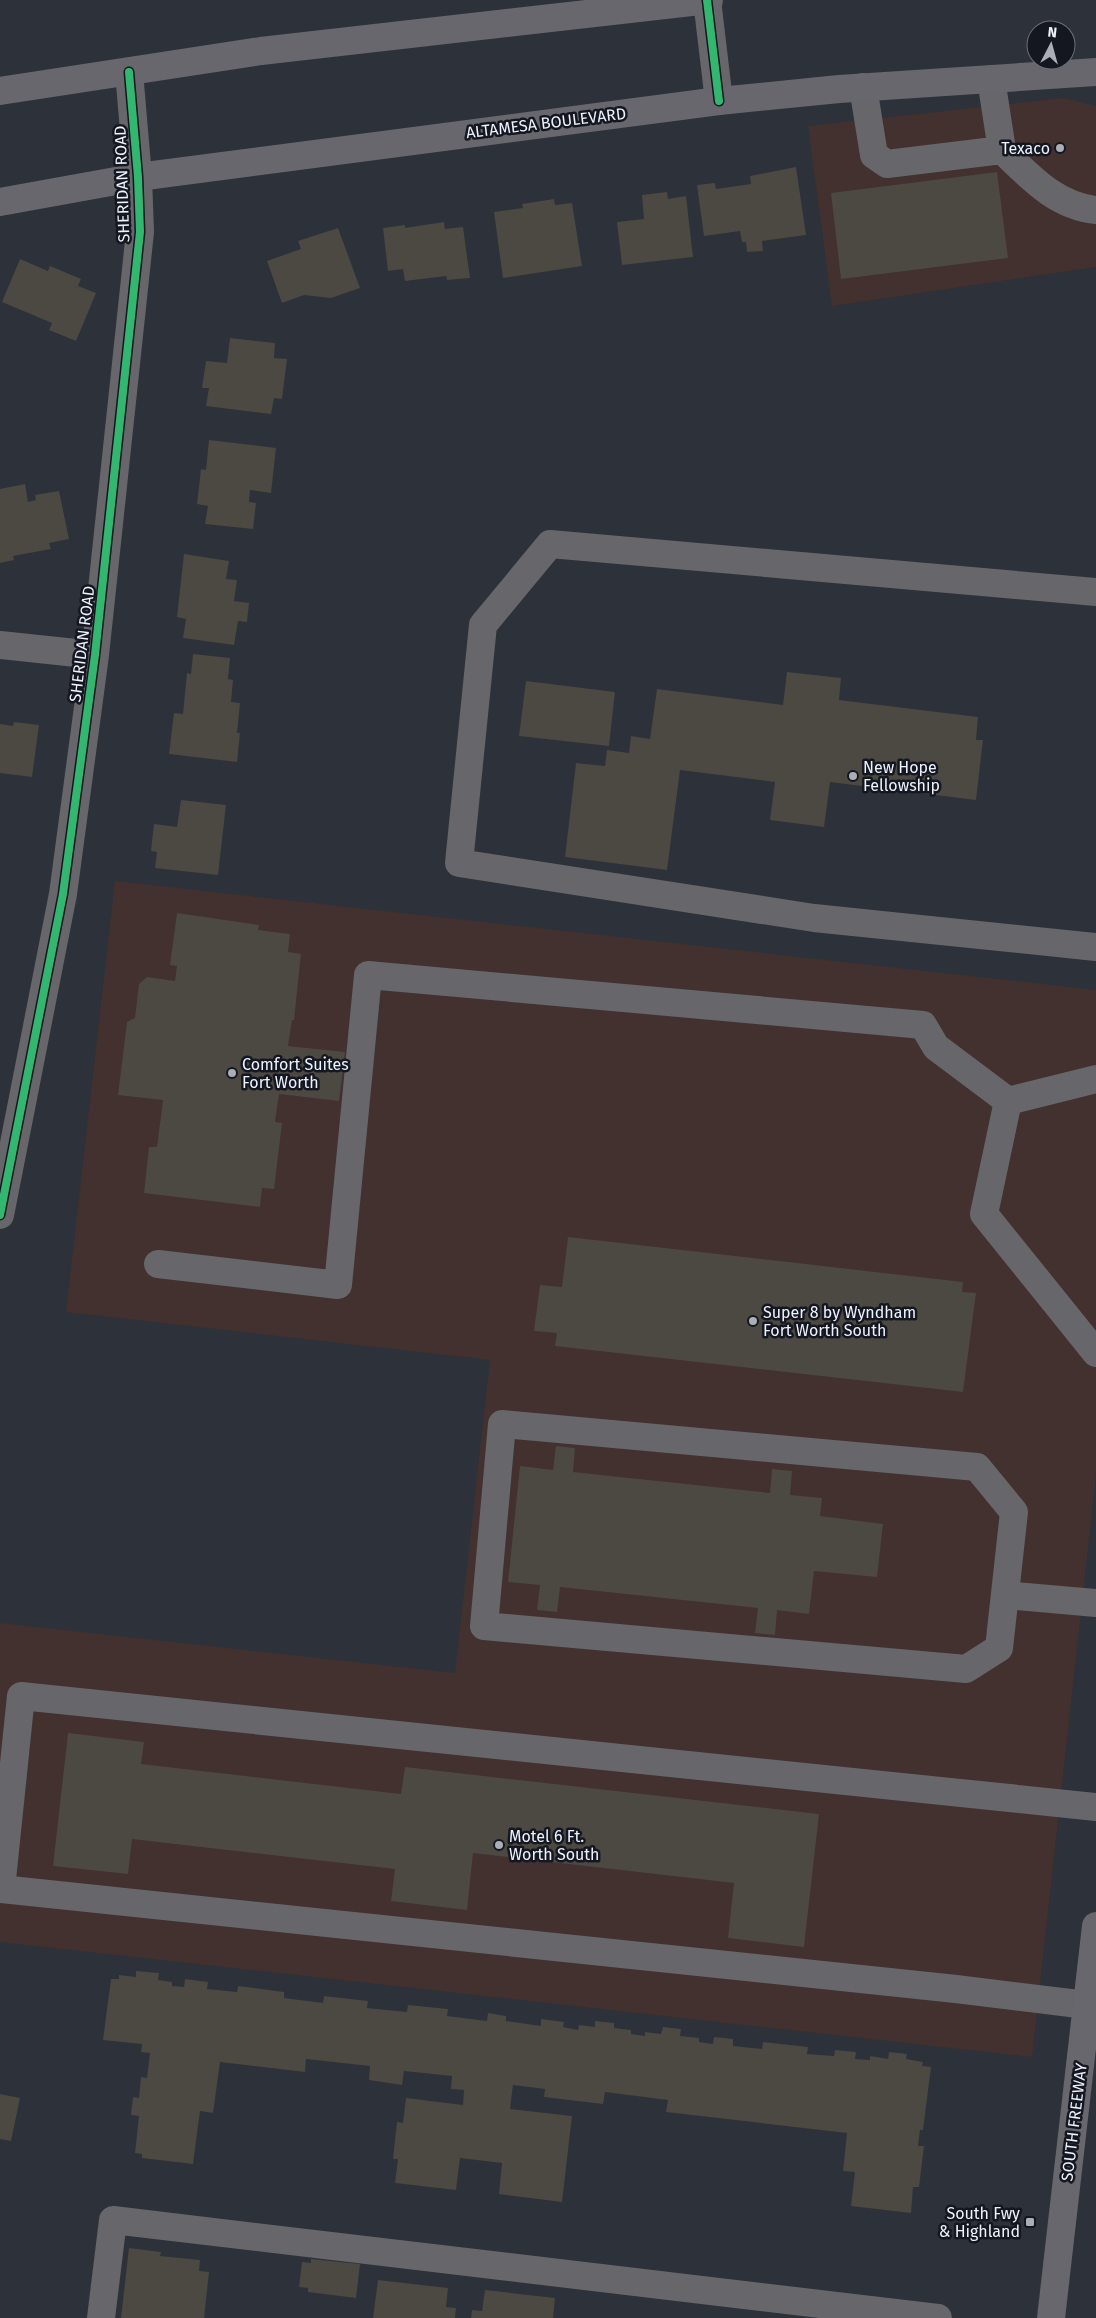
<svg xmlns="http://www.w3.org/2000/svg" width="1096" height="2318" viewBox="0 0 1096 2318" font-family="'Fira Sans',sans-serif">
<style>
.commercial{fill:#42312f}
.building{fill:#4c4842}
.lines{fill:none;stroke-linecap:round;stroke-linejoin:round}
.minor{stroke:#67666a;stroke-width:28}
.major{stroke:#67676d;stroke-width:28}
.cycleway-casing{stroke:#14171f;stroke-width:11}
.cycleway{stroke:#33b770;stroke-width:8}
.poi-dot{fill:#aaaeb9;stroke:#14171f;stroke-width:2}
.labels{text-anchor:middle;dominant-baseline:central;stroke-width:5;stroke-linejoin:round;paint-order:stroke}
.street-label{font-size:16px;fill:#edf2fe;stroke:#14171f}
.poi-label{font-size:16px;fill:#edf2fe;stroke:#14171f;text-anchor:start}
</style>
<rect width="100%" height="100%" fill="#2d313a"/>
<path class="commercial" d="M1064,98l32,8v161l-264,39 -24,-180z
M115,881l981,109v485l-64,582 -1032,-115v-319l455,50 35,-313 -424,-48z"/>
<path class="building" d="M796,167l10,68 -44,6 1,10 -16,1 -1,-10h-4l-2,-11 -36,5 -7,-51 18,-2 1,6 35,-5 -1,-8z
M997,172l11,86 -167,21 -10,-86z
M667,192l1,7 18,-3 7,61 -71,8 -5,-43 27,-3 -2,-24z
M554,199l1,6 17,-2 10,63 -79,12 -9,-66 29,-4 -1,-4z
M444,222l1,7 18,-2 7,51 -23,2 -1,-4 -41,5 -2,-12 -15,2 -5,-43 22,-3v3z
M338,228l22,60 -29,10 -27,-3 -22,8 -15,-42 34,-12 -3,-8z
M20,259l28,12 2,-5 31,13 -3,7 18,7 -20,48 -27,-11 3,-7 -50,-21z
M230,338l45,5 -1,15 13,1 -5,40 -8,-1 -3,16 -65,-8 3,-18h-7l4,-27 21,2z
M209,440l67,8 -5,45 -21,-3 -1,12 7,1 -3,26 -48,-5 3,-18 -11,-2 4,-35 5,1z
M25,484l3,18 8,-2 -1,-5 24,-4 10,48 -20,4 2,6 -38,7 1,4 -14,3v-74z
M184,554l45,7 -3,18 11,1 -3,21 15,2 -2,19 -9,-1 -4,24 -51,-7 3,-19 -9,-2z
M193,654l37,4 -2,21 5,1 -2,22 9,1 -3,30h3l-3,29 -68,-8 5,-41 9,1 4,-41 4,1z
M787,672l54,6 -2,22 139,17 -2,23h7l-7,60 -146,-18 -6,45 -54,-7 5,-38 -95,-12 -13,100 -102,-13 11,-94 29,3 2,-16 22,3 2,-17 19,3 7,-50 126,16z
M526,681l89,11 -6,54 -90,-10z
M14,722l25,3 -7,52 -32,-4v-49l13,2z
M181,800l45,5 -8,70 -63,-7 2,-16 -6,-1 3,-27 23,3z
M177,913l82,12 -1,5 32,4 -2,18 13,2 -7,66h-2l-4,26 57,6 -6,49 -60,-7 -4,28 7,1 -8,66 -12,-1 -2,19 -116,-14 5,-46h8l6,-47 -45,-5 9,-73 8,-4 4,-34 8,-7 28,4 2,-15 -7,-1z
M568,1237l395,45 -1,10 14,1 -13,99 -408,-46 2,-13 -23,-2 6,-46 22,2z
M556,1446l19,2 -2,24 197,21 2,-24 20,2 -2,24 32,3 -2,18 63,8 -6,53 -63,-6 -5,43 -32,-4 -2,25 -20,-2 3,-25 -198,-21 -3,25 -20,-2 3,-25 -32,-3 12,-116 33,4z
M68,1733l76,9 -3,22 260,30 4,-27 414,47 -15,133 -76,-9 6,-55 -261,-30 -6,57 -76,-9 4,-32 -263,-30 -4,35 -75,-8z
M136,1971l23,2 -1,7 14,2v4l12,1 1,-8 23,3 -1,7 30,3 1,-6 46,6v6l39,5 1,-7 44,5 -1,7 40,4 1,-7 40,4 -1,7 40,5 1,-8 18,3v5l35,5v-7l23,3 -1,5 15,3 1,-5 16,2v-6l19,2v5l17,2v4l14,2v-4l16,2 2,-7 18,2 -1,7 19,2v4l14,2 1,-7 19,2v7l29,3 1,-7 45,5 -1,7 27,2 1,-6 21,2 -1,7 15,1v-4l18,3 1,-7 18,2 -1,5 17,3 -1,4 9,1 -8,63h-3l-2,16h6l-5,41h-6l-2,26 -60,-7 4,-34 -12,-1 4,-38 -181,-21 2,-12 -63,-8 -2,12 -59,-7 1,-8 -32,-4 -3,24 62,7 -10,86 -63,-8 3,-31 -42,-5 -4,32 -61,-7 3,-24h-5l4,-37 6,1 3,-25 57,7 1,-15 -13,-1 1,-13 -48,-5 -2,14 -33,-5 1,-14 -64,-7 -1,13 -85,-10 -7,51 -13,-2 -7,53 -51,-6v-4l-7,-1 4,-37 -8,-1 2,-18 6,1 2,-21 6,1 3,-25 -9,-1 1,-8 -39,-4 8,-61h8v-4l17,2z
M0,2094l20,4 -9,43 -11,-2z
M129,2248l32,4 -1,4 40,4 -1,11 10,1 -5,46h-83z
M311,2259l49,5 -4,34 -48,-6v-4l-9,-1 3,-25 9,1z
M378,2280l70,8 -2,19 10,1 -1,10h-82z
M485,2290l70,8 -2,20h-82l1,-8 10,1z"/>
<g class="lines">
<path class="minor" d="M707,0l12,101
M863,87l11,68 13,9 115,-14 -11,-71
M1002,150c28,27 54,56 94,60
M1096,592l-546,-48 -67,81 -24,238 355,55 282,29
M0,645l95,10
M1096,1079l-88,22 -24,113 112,139
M0,1215l63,-321 32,-239 45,-423 -2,-55 -9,-105
M158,1264l180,21 30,-310 555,50 13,22 72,54
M502,1424l475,43 37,45 -15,136 -33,21 -482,-43z
M1005,1595l91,8
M1087,2005l-131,-16 -955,-100 20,-193 1075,111
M101,2318l12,-98 825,98"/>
<path class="major" d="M0,91l261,-40 448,-51
M0,202l138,-25 581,-76 120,-12 257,-17
M1051,2318l45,-392"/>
<g class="cycleway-casing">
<path id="cycleway" d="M707,0l12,101
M0,1215l63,-321 32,-239 45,-423 -2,-55 -9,-105"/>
</g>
<use href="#cycleway" class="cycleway"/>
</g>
<g class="poi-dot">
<circle cx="1060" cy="148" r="5"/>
<circle cx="853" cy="776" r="5"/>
<circle cx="232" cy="1073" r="5"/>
<circle cx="753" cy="1321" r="5"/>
<circle cx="499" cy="1845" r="5"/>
<rect x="1025" y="2217" width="10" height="10" rx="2.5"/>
</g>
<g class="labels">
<g class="street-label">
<text transform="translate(546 123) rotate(-7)">ALTAMESA BOULEVARD</text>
<text transform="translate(122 184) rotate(-92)">SHERIDAN ROAD</text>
<text transform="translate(82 644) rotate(-83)">SHERIDAN ROAD</text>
<text transform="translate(1074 2122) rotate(-83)">SOUTH FREEWAY</text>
</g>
<g class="poi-label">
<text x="1050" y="148" text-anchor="end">Texaco</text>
<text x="863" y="767">New Hope<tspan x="863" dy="18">Fellowship</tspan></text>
<text x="242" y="1064">Comfort Suites<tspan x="242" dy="18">Fort Worth</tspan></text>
<text x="763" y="1312">Super 8 by Wyndham<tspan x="763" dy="18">Fort Worth South</tspan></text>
<text x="509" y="1836">Motel 6 Ft.<tspan x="509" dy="18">Worth South</tspan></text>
<text x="1020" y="2213" text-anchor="end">South Fwy<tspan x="1020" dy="18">&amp; Highland</tspan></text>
</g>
</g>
<g transform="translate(1051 45) rotate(6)"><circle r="24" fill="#14171f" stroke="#6b6f78"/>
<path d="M0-4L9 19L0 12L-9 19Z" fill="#aaaeb9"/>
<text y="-8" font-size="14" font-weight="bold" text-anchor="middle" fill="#edf2fe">N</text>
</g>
</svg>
